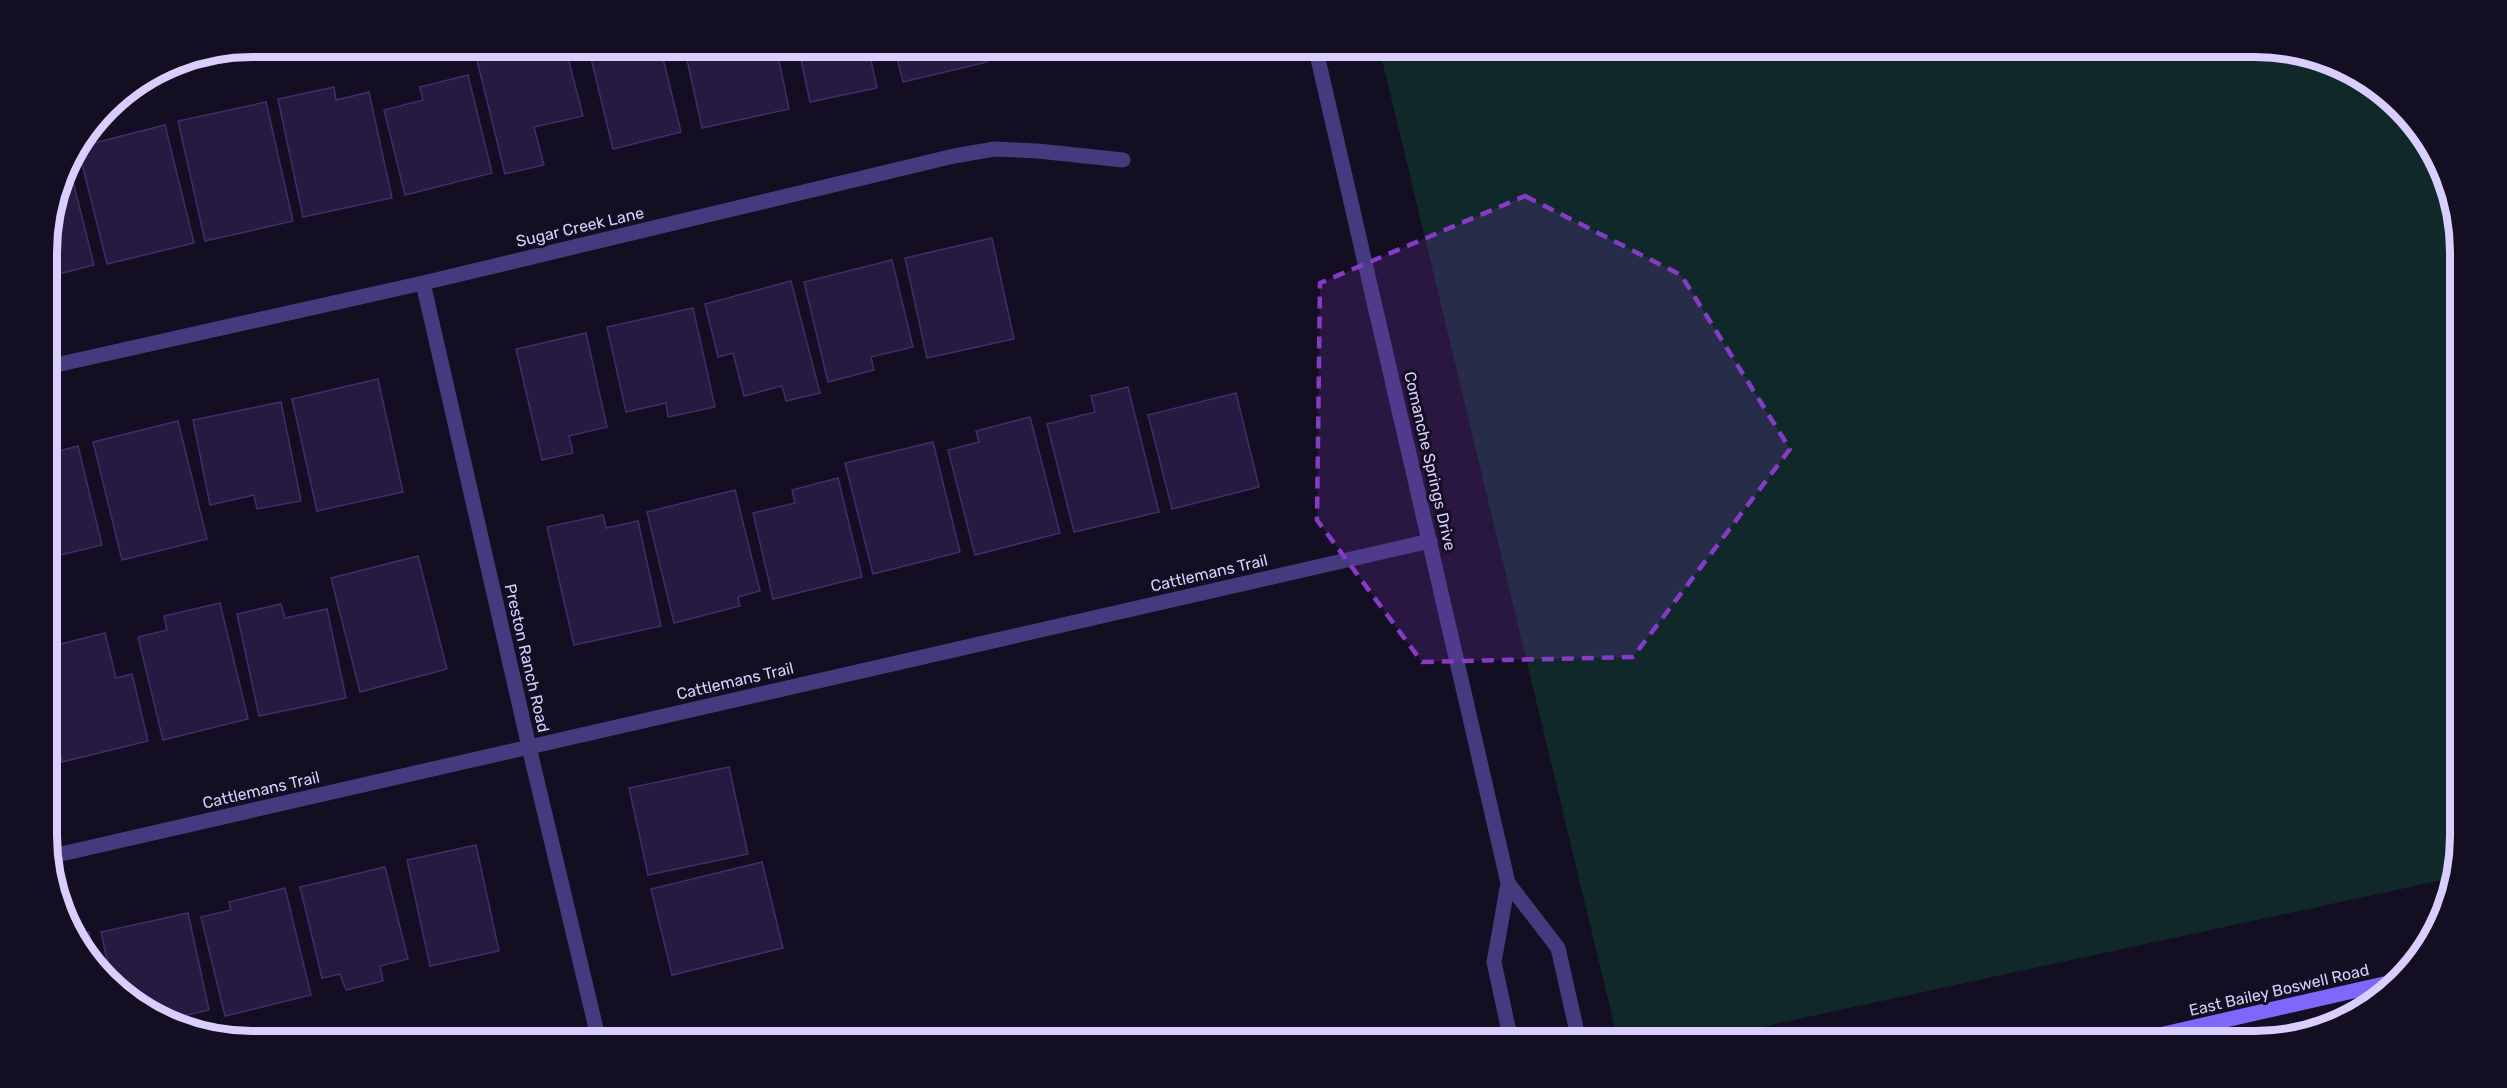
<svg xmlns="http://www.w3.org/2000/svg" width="2507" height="1088" viewBox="0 0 2507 1088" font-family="Rubik,sans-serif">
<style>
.green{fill:#11282a}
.building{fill:#271a41;stroke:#412d6c;stroke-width:1.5}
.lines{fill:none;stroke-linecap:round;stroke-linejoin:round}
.street{stroke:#443a7e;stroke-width:15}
.secondary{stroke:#7d68fb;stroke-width:15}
.marked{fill:#843cc5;fill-opacity:0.2;stroke:#843cc5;stroke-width:4.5;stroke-dasharray:12 8;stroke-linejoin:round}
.labels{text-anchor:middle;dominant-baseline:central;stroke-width:6;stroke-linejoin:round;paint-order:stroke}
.street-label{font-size:16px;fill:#d9cefe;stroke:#130e21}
.rim{fill:none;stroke:#d9cefe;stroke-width:8}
</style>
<rect width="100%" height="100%" fill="#130e21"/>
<path class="green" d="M1379,47h876l78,15 85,65 41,98 1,612 -8,41 -756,163h-78z"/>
<path class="building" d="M496,46h69l18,70 -49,11 10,38 -39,9 -30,-122z
M588,46h72l21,86 -68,17z
M684,46h92l13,63 -87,19z
M798,46h70l9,42 -67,14z
M894,46h90l3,16 -84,20z
M998,46h53l-50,13z
M468,75l24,98 -87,22 -21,-85 39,-10 -3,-13z
M334,87l2,13 33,-8 23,106 -89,19 -25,-118z
M266,102l27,119 -88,20 -27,-120z
M165,125l29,118 -87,21 -29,-117z
M68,161l26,104 -47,12v-39z
M992,238l22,101 -87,19 -22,-100z
M892,260l21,87 -42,10 3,13 -46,12 -24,-100z
M791,281l29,112 -34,8 -4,-15 -38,10 -11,-43 -15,4 -13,-53z
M693,308l22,99 -47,10 -2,-14 -40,9 -19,-85z
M586,333l21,94 -38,9 4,17 -31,7 -26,-111z
M378,379l25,113 -86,19 -25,-112z
M1128,387l31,125 -85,20 -27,-108 48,-12 -4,-16z
M1236,393l23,94 -87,22 -24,-94z
M281,402l20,99 -44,8 -3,-14 -44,10 -17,-85z
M1030,417l30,116 -85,22 -27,-105 31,-8 -3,-11z
M178,421l29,118 -85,21 -29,-118z
M933,442l27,110 -87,22 -28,-111z
M78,446l24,99 -54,13 -1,-104z
M838,478l24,99 -89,22 -20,-86 42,-10 -3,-13z
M735,490l25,101 -22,6 2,9 -66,17 -27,-111z
M603,515l3,13 32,-7 23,105 -87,19 -27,-118z
M418,556l29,113 -87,23 -29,-114z
M220,603l28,116 -85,21 -25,-103 29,-7 -3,-14z
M281,604l4,14 42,-9 19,89 -87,18 -22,-102z
M105,633l11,45 16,-4 16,67 -86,21 -14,-57v-58z
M729,767l19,87 -100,21 -19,-87z
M476,845l23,106 -69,15 -23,-106z
M762,862l21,86 -111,27 -21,-86z
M385,867l23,92 -28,7 3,15 -37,9 -6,-16 -18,4 -22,-91z
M285,888l26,107 -86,21 -24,-99 30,-7 -2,-8z
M188,913l21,97 -44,10 -54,-42 -10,-46z
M89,932l7,35 -7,-6 -11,-27z
M519,1034l1,7h-34z"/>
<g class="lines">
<path class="street" d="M1315,46l193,837 -14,79 17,79
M423,283l106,464 70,294
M47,367l376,-84 531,-127 41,-7 43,2 85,9
M48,857l1382,-316
M1508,883l50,65 21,93"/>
<path class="secondary" d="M2133,1041l264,-60"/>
</g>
<path class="marked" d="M1525,196l156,79 109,174 -157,208 -211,5 -105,-142 3,-237z"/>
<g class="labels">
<g class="street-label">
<text transform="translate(580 227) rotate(-13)">Sugar Creek Lane</text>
<text transform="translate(1430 461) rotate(77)">Comanche Springs Drive</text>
<text transform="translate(1209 573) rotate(-13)">Cattlemans Trail</text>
<text transform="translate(527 658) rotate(77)">Preston Ranch Road</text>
<text transform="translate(735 681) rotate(-13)">Cattlemans Trail</text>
<text transform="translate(261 790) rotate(-13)">Cattlemans Trail</text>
<text transform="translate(2279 990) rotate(-13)">East Bailey Boswell Road</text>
</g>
</g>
<path d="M0 0H2507V1088H0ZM252 57H2255A195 195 0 0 1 2450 252V836A195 195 0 0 1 2255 1031H252A195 195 0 0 1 57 836V252A195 195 0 0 1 252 57Z" fill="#130e21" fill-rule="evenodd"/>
<path class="rim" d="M252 57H2255A195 195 0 0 1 2450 252V836A195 195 0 0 1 2255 1031H252A195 195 0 0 1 57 836V252A195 195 0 0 1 252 57Z"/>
</svg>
